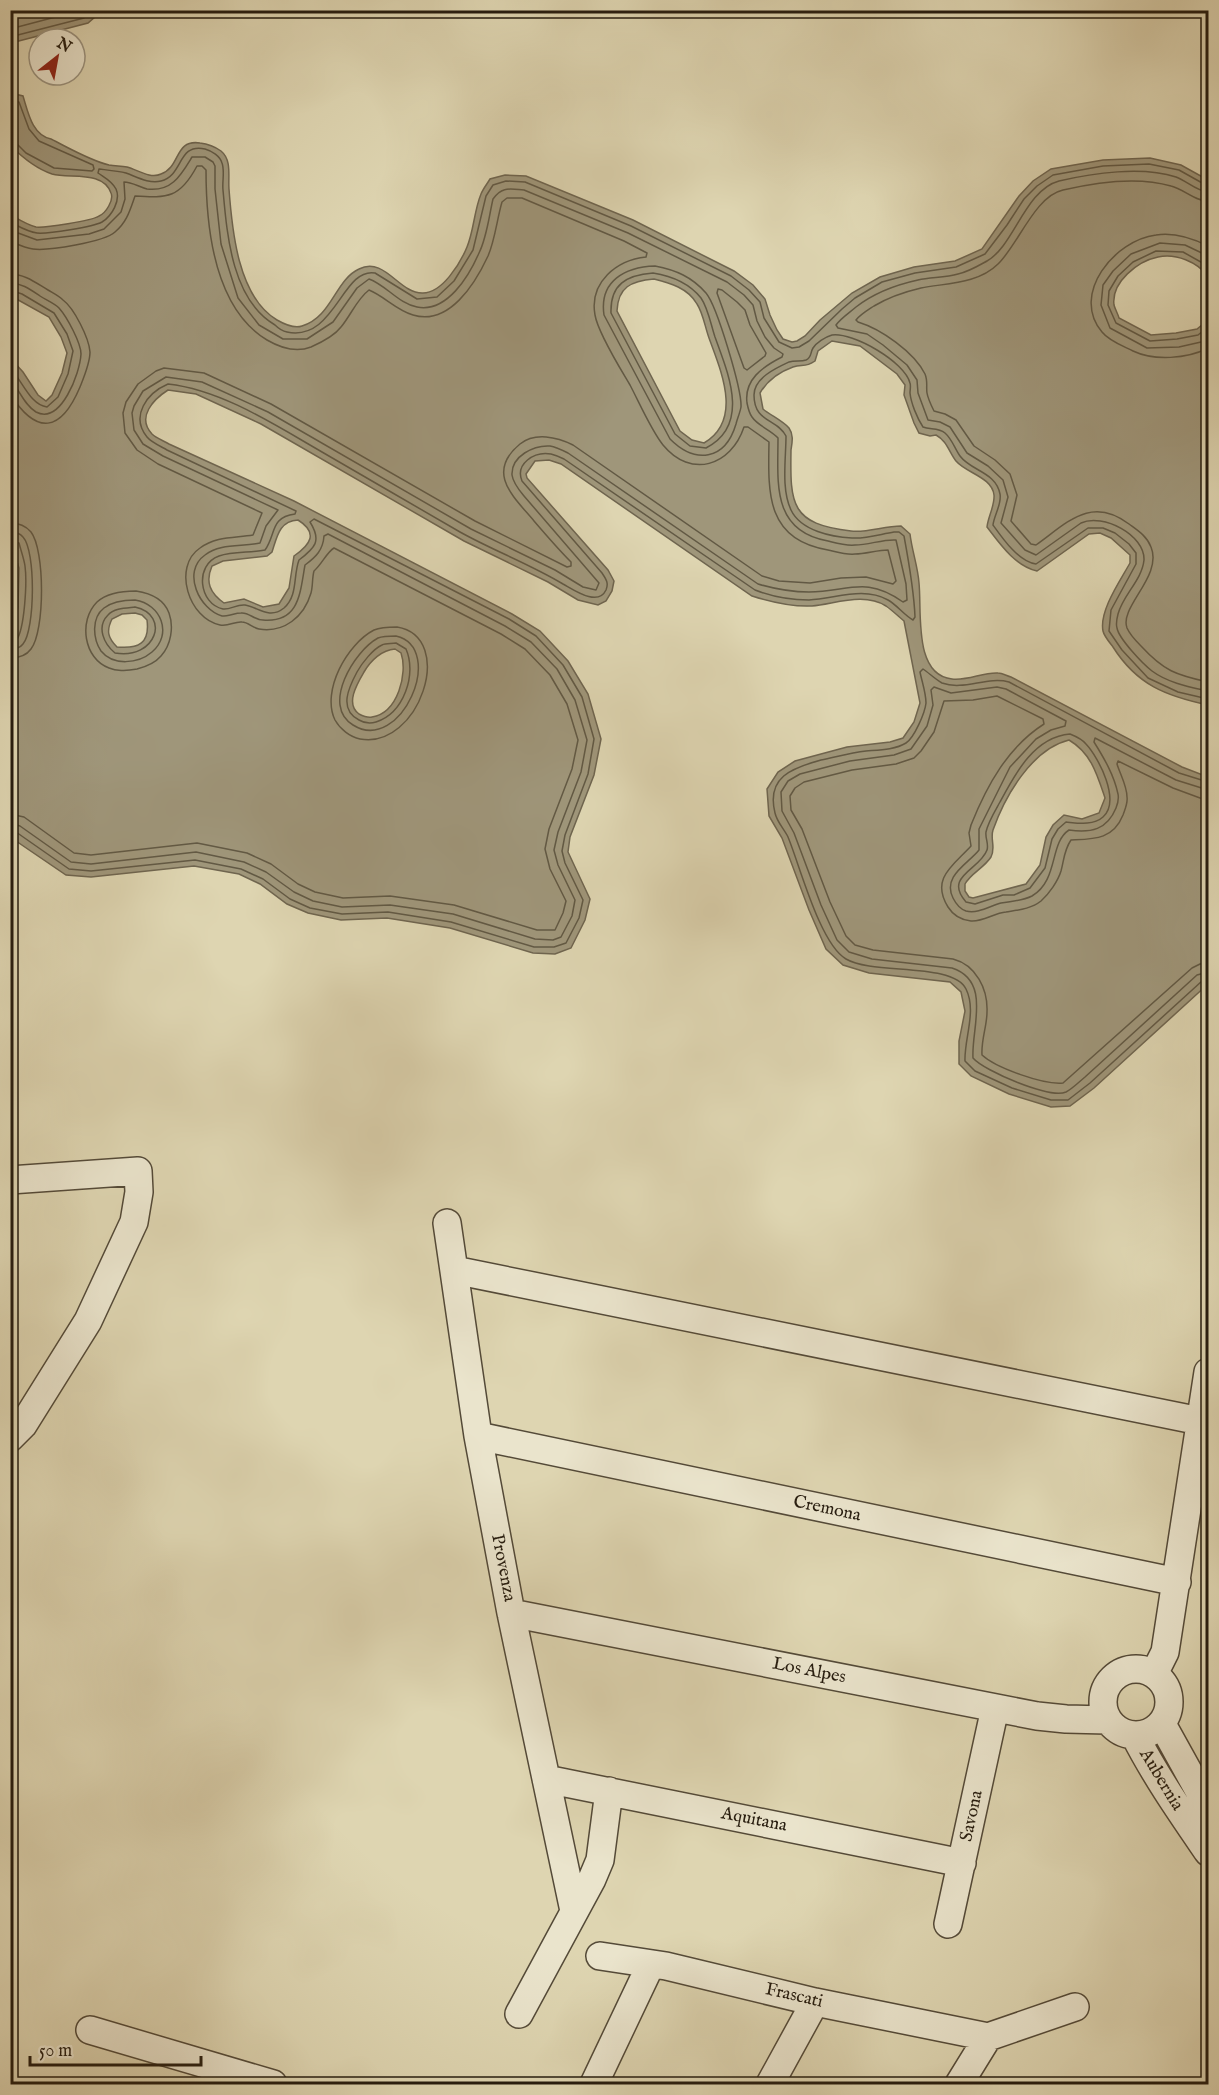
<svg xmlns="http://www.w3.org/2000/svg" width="1219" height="2095" viewBox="0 0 1219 2095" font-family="'IM FELL English',serif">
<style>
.water{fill:#9f967a;stroke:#6f654f;stroke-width:1.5;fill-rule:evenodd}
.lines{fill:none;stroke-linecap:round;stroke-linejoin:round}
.shore{stroke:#625944;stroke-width:1.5}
.minor-casing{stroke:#544a38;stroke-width:30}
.minor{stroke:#eae4cc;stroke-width:27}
.labels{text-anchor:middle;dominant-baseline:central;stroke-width:4.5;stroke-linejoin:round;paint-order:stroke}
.street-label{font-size:18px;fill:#261c0f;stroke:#eae4cc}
</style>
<rect width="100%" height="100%" fill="#ded5b1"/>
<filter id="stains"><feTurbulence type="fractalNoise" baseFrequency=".00333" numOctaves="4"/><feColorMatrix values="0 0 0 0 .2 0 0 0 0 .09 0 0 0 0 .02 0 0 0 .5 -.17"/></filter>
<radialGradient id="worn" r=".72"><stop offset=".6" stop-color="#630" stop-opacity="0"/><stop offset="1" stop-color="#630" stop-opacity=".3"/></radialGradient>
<path class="water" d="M11,10h91v1l-14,12 -77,20z
M15,94l8,2c5,16 9,39 28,43 18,9 38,21 58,26 6,1 12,1 18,2 11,3 23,12 34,7 20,-7 13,-35 39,-31 8,1 14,3 21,8 11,9 7,25 8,38 3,41 9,108 48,131 7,4 17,9 25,6 30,-9 33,-46 57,-57 26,-13 40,25 64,24 19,0 37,-29 44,-46 7,-17 7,-36 14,-53 2,-5 6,-10 9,-15l15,-4 21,1 107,44 101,51 19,14 12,14 5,16 7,15 6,9 9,3 5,-1 8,-5 15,-16 32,-27 28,-16 34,-10 41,-6 27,-12 37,-53 14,-15 18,-12 52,-9 47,-2 31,7 27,15v96c-11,-14 -32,-23 -50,-19 -20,4 -47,25 -44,48 1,4 4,9 5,13l32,17 25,-2 21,-4 11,-9v385c-42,-9 -71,-20 -95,-58 -3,-4 -9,-11 -10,-16 -4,-20 17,-50 27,-68v-8l-19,-17 -11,-5 -11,1 -52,37c-22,-5 -37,-27 -50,-44 1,-10 8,-22 7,-32 -2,-18 -28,-22 -38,-34 -7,-9 -9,-20 -20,-26l-6,1 -11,-3 -5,-10 -10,-28 1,-10 -8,-11 -37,-28 -28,-5 -14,10 -3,10c-10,7 -13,3 -22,6 -14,5 -26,14 -33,26l3,16c7,6 20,12 26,19 5,7 3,15 2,22 -1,55 0,74 60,81 16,2 33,-5 50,-5l9,8c2,17 8,33 9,49 3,28 -6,92 33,96 16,2 31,-7 46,-6 4,0 9,3 13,4l171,90 26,10v207l-114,104 -24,18 -19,1 -42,-13 -38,-18 -12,-12v-23l6,-30 -4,-19 -11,-10 -81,-9 -26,-8 -17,-16 -17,-39 -27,-72 -13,-22 -2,-27 11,-17 17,-11 52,-14 43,-5 13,-4 11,-16 6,-19 -16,-82c-6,-5 -11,-10 -18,-15 -22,-14 -51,-2 -74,0 -21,1 -41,-4 -60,-10l-191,-132 -12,-4 -14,1 -9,13 1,4 81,92 6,11 -2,10 -6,10 -8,4 -20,-5 -30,-18 -84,-41 -203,-117 -65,-30 -28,-4c-14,9 -32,27 -16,44 4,4 12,7 17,10l125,57 218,113 28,17 28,30 20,33 13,45 -7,36 -24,62 -2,15 22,47 -5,21 -14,28 -16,6 -22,-1 -83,-25 -63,-10 -46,2 -33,-7 -21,-9 -27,-20 -21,-10 -45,-8 -103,11 -25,-2 -50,-34 -6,-7v-182l8,-45 1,-39 -9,-29 1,-180 12,13 15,23 8,6 6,-6 10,-22 5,-20 -6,-16 -12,-20 -38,-21v-81c7,4 16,10 25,12 8,1 56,-6 63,-11 7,-3 15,-16 12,-23 -8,-23 -41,-14 -59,-19 -15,-5 -30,-17 -41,-28v-49zM654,279c16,4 34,9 43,25 6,9 8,23 12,34 12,33 34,82 -5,105l-12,-3 -12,-9 -63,-120c1,-24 14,-30 37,-32zM298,520c21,13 12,25 -4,36l-5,32 -10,16 -16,3 -19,-8 -20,4c-14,-10 -19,-21 -12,-37l11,-5 44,-5 5,-4c5,-15 7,-31 26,-32zM135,613l7,2 5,5c3,23 -8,29 -30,27 -9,-9 -11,-16 -5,-28l10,-5zM395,649l6,4c7,20 -3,60 -29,64 -4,1 -9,-1 -13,-3 -14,-10 -2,-30 5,-42 7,-12 18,-22 31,-23zM1069,740c22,13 28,34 36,58l-6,15 -17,6 -18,-4 -11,10 -7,12 -6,28 -14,19 -53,14 -4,-1 -4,-6v-7c6,-11 19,-16 26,-27 5,-9 -1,-18 2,-27 12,-34 39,-81 76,-90z"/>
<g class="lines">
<path class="shore" d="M10,29l72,-19
M10,37l74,-19 9,-8
M10,101l9,1 10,27 10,12 54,24 1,4 -2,2 -38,-3 -28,-15 -10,-10 -6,-1
M1208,192c-12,-1 -21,-11 -32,-15 -34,-11 -83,-4 -117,4 -34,9 -45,65 -72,80 -9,5 -19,11 -29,13 -13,4 -27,3 -40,6 -23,5 -44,13 -62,27 -7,6 -15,11 -20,18l2,3 29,6 16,11 24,20 10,15 1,13 10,27 12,2 10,5 17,26 21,13 15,14 5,17 -7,26 24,27 11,5 45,-32c22,-10 64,12 63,37 -2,20 -21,35 -26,54 -1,4 -2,11 -1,14 2,11 26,36 35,43 16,12 38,16 56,20
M1208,201c-14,0 -24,-12 -37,-15 -34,-10 -74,-4 -108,4 -28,6 -45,55 -65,74 -20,20 -52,19 -77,24 -17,4 -32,9 -47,18 -6,4 -13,8 -18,14l2,2c23,7 56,30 67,52 3,7 1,13 2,19 1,6 4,12 7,18l11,3 11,6 18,26 21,14 15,14 7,21 -6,26 20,23 5,1c31,-22 55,-50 93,-21 8,6 18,12 22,23 12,29 -32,60 -24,81 3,7 9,13 14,18 23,25 35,29 67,36
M10,222c8,4 18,10 27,11 11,1 56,-6 65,-11 10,-6 19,-22 14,-33 -4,-8 -11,-11 -18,-16l1,-4c8,1 19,2 27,4 11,4 23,11 35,8 23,-6 16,-38 44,-32 7,2 15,7 17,14 3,8 0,19 1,27 4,45 9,110 52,135 3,3 7,6 12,7 48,10 55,-65 88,-59l42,26 20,-2 17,-16 19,-31 13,-54 7,-11 13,-4 19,1 106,44 100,50 18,14 11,12 4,16 15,24 13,6 7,-1 10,-6 33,-32 13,-11 27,-16 33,-9 41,-6 29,-13 22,-29 17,-26 13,-13 16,-11 50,-9 46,-2 30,6 25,14h4
M10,230l27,10 52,-6 15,-5 17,-17 4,-13 -1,-17c8,0 15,5 23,7 25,3 34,-14 45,-32h13l8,5 2,4v23l6,55 17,54 21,27 24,14h24l26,-17 24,-34 12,-9c17,6 30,25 48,28 30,6 52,-31 62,-54 8,-16 10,-37 14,-54 9,-13 17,-10 31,-9l104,43 99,49 17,13 9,10 4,16 8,16 9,11 9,6 -1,3c-20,10 -38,23 -35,46 1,5 2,10 5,14 6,9 19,13 26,21 0,44 -7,93 50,103 8,2 18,5 27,4 14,0 28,-6 41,-5l10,44 1,16 -4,2c-38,-27 -55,-10 -94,-10 -18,0 -34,-3 -51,-8l-190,-131c-6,-3 -12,-6 -18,-7 -16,-1 -39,10 -38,29 1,8 7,15 12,21l75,87 -3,7 -13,-3 -28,-17 -84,-41 -203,-117 -66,-30 -36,-5 -23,14 -9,15 -2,7 2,17 9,14 20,12 115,54 -12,16 -6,17c-18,4 -40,0 -55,12 -24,17 -5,55 17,61 7,0 13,-3 19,-3 8,-1 13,7 22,7 37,3 37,-28 42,-55 11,-8 18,-15 19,-29l4,-2 177,92 26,16 26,27 18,31 12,40 -6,32 -23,60 -4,18 4,15 17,35 -3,16 -11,21 -8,3 -18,-1 -82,-25 -63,-9 -48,2 -29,-6 -19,-9 -28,-20 -22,-10 -48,-10 -105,12 -20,-2 -51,-36 -10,-3
M10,241c7,3 15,7 23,8 15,2 71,-7 82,-17 12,-10 15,-22 20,-36 33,2 45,2 62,-30h5l4,4c0,56 8,138 61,170 12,7 29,13 44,7 9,-4 24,-12 30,-20 10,-12 16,-28 28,-37 15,6 27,20 44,25 36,11 62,-31 75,-59 7,-16 9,-37 14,-54l5,-4h15l102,43 23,12 -1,4c-29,3 -57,25 -51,58 3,18 25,53 35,70 9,17 21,45 33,60 28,34 68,21 81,-18h4l21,15c-1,51 -3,98 59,108 9,2 18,5 27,4 11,0 22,-4 33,-4l8,31 -3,3 -27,-7 -25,1 -31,5 -31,-2 -17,-5 -189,-131c-16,-8 -38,-13 -53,-1 -35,29 -6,53 14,77 12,14 24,28 37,41v4l-4,1 -92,-46 -204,-117 -67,-31 -40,-5 -8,3 -18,13 -12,18 -3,11 2,20 12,17 21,14 104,49 -9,22c-19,3 -37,1 -53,13 -28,19 -11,71 20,77 8,2 15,-4 22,-3 6,0 11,6 17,7 25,4 45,-12 52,-36 2,-7 1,-15 3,-22 8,-7 13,-19 20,-23l167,86 24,15 25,26 17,29 11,36 -6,29 -23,60 -4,20 5,20 16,32 -3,12 -8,17h-18l-83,-25 -64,-9 -47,2 -28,-6 -17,-8 -27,-20 -24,-11 -50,-10 -106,12 -17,-2 -50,-36 -14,-3
M1208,246c-16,-8 -33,-14 -52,-11 -41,5 -86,59 -54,97 7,9 21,14 31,19 21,10 54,8 75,-3
M1208,256l-23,-11 -25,-2 -29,11 -18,17 -10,14 -2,20 9,23 37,20 32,-1 22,-5 7,-5
M655,266c21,4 37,11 51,27 11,13 36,97 35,114 -1,6 -4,12 -5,17 -11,37 -41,40 -66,15l-66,-124c-5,-34 21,-48 51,-49z
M1208,266l-25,-14 -27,-1 -23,11 -15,14 -9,15 -1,14 8,18 34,18 27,-2 21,-4 10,-8
M653,273c19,3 36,10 48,25 7,10 10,27 14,39 13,36 36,88 -9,111l-16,-2 -15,-12 -64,-121c-1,-29 16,-38 42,-40z
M10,274c15,0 26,9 38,16 5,3 11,6 15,10 11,8 26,38 27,52 0,11 -6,25 -10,35 -19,45 -43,49 -70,7
M10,283c12,0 21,7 30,13 6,4 14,7 19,12 8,9 22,35 22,46 -1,19 -20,71 -45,58 -12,-7 -17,-23 -26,-33
M718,289l4,1 15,12 8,8 5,15 16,28 -1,3 -18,14 -3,-2 -27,-75z
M10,290l12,4 32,19 13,21 6,17 -5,23 -10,23 -11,10c-17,-2 -25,-27 -37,-39
M10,523c9,0 16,3 21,9 14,18 14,99 0,117 -5,7 -12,9 -21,9
M10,532c6,0 10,1 13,5 13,14 12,93 0,107 -3,4 -7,5 -13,5
M10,540l9,3c2,8 5,16 6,23 2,15 0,63 -9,75l-6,1
M136,591c13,2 28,8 33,22 5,14 2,32 -8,43 -6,7 -16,11 -24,13 -9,1 -19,3 -28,-1 -25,-9 -31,-47 -12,-66 10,-9 25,-11 39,-11z
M135,600c26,4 38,34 17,52 -14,12 -39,14 -51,-1 -8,-12 -10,-33 3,-43 9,-7 21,-8 31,-8z
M135,607c36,8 21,53 -20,46 -11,-9 -19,-26 -7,-38 6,-7 18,-7 27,-8z
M397,627c60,10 22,123 -37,112 -10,-2 -20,-10 -25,-19 -14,-29 12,-76 39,-90 7,-3 16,-3 23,-3z
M396,636c51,12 5,119 -43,89 -32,-19 1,-74 25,-87 5,-2 12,-2 18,-2z
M396,643l10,6c11,25 -2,64 -30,73 -6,2 -12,1 -17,-2 -21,-11 -10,-33 -2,-48 5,-9 16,-23 25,-27 4,-2 10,-1 14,-2z
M1070,734c5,2 12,5 16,10 13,14 35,57 17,73 -10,9 -26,6 -37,5l-8,7 -6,10 -7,29 -15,20 -16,7h-11l-28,9 -9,-2c-23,-26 14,-32 21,-52 2,-6 -2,-12 -1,-18 2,-10 9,-21 14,-30 15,-28 34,-65 70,-68z
M1208,782l-29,-9 -170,-91c-22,-6 -45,9 -67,1 -7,-4 -13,-10 -19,-14l-3,3c2,10 6,21 6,31 -1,10 -12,35 -20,40 -11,7 -28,7 -40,8 -16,2 -30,6 -45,9 -29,8 -55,17 -46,53 2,9 9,16 13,24 12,29 32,107 58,122 27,16 107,3 120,30 11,22 -2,50 -1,72l10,10 37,17 39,12h17l22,-17 112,-102 6,-1
M1208,790l-32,-10 -81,-42 -1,4c10,16 20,33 24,52 1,5 0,9 -2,14 -9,22 -25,25 -47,22 -20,13 -10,50 -37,66 -10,5 -20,5 -31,7 -11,3 -23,11 -35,8 -6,-2 -10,-7 -13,-13 -11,-22 15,-34 26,-48v-21l31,-62 26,-28 15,-9 14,-4 1,-5 -60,-32 -9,-2 -46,6 -17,-6 -3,3 2,15 -6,21 -16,23 -17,6 -44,6 -50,13 -12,7 -7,11 1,19 12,22 27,72 16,35 12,12 23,7 80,9c40,13 19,61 21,90 11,13 77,41 93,34 6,-3 13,-10 19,-15l112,-102 11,-3
M1208,799l-8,-1 -27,-10 -55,-27 -1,3c3,10 10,22 10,33 1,6 -2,12 -4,18 -10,25 -30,24 -52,25 -7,10 -7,20 -10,31 -3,10 -12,23 -20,30 -10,8 -23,9 -35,11 -12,1 -23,10 -35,9 -10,-1 -18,-6 -23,-14 -18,-29 6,-42 23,-61l-2,-13 2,-8c16,-40 37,-78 73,-101l-1,-5 -46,-23 -24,4 -29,1 -10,31 -13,19 -7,7 -18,6 -44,6 -48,12 -9,6 -5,8 1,14 11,19 28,73 16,34 9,9 18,5 80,9c23,6 35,30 34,53 0,14 -6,28 -5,43 14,13 62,30 81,28l129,-115 8,-4 8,-1
M10,831l6,1 53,37 22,2 104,-11 46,9 22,10 27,20 20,9 32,6 46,-2 63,10 83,25h20l12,-4 13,-25 4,-18 -18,-37 -3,-12 3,-16 23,-61 6,-35 -12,-42 -19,-32 -27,-29 -27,-17 -195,-100 -4,3c12,19 5,26 -11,38 -6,16 -1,36 -15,48 -15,12 -26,-1 -39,-3 -8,-1 -15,5 -22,4 -24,-5 -29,-44 -4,-53 14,-5 32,-3 46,-6 11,-15 5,-33 30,-36l1,-3 -129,-61c-7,-4 -16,-8 -20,-13 -17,-21 0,-44 21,-53 54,6 107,41 154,68 46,27 92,53 138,80 34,19 70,32 103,52 11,6 35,23 43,6 3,-7 0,-11 -4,-17l-80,-92c-7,-17 12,-30 29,-27 4,1 9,3 13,5l191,131c18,7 35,10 54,10 26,-1 54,-14 79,0 9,5 16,15 25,20l2,-3c-1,-27 -6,-54 -11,-81l-5,-4h-5c-13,2 -28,7 -42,6 -20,-1 -51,-7 -61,-28 -10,-21 -5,-51 -5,-74 -9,-18 -32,-13 -32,-41 0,-17 22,-27 35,-33 6,-2 12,0 17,-2 6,-3 4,-7 7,-12 3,-5 12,-11 19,-13 21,-3 73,27 78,48 1,3 0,7 0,10 1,10 7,25 13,34 7,3 15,0 22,6 7,6 10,16 15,23 11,15 36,16 40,38 2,10 -6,21 -7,31 10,14 26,37 43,39l52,-36h15l12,5 14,11 7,9v11l-25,46 -2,21 13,19 26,28 30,14 30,7"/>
<g class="minor-casing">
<path id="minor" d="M10,1180l128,-9 1,21 -5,30 -46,99 -65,104 -13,13
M447,1223l31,213 33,177 63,298
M454,1270l746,151
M478,1436l699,146
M511,1613l526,103 29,3 41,1
M1103 1702a33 33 0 1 1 66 0a33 33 0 1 1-66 0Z
M1154,1674l11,-22 43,-280
M1162,1724l46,83
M1135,1736c21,41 47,78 73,116
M546,1779l416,84
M948,1924l47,-216
M600,1956l66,10 149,36 173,35 87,-30
M519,2014l73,-135 8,-19 9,-69
M90,2030l183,54
M594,2084l57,-120
M770,2084l45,-82
M959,2084l29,-47"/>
</g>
<use href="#minor" class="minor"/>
</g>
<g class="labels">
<g class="street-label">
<text transform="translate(827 1509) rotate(12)">Cremona</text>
<text transform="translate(503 1568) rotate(79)">Provenza</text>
<text transform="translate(809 1671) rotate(11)">Los Alpes</text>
<text transform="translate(1161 1780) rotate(59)">Aubernia</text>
<text transform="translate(972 1816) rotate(-78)">Savona</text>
<text transform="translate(754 1820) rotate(11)">Aquitana</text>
<text transform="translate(794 1996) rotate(13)">Frascati</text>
</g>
</g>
<rect width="1219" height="2095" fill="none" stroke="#ded5b1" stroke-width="36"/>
<rect x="12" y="12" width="1195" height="2071" fill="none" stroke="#261c0f" stroke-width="3"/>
<rect x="18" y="18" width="1183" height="2059" fill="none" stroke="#261c0f" stroke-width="1.5"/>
<g transform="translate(57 57) rotate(31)"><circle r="28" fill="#eae4cc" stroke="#9c9480" stroke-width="1.5"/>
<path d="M0-4.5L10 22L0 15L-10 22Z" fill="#8f2418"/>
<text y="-9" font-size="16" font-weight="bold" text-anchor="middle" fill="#261c0f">N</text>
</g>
<path d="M30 2056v9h171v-9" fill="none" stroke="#261c0f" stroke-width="3"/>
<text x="39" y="2056" font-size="18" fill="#261c0f" stroke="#eae4cc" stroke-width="4.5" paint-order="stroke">50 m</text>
<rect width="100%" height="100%" filter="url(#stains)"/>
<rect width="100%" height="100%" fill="url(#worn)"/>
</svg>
